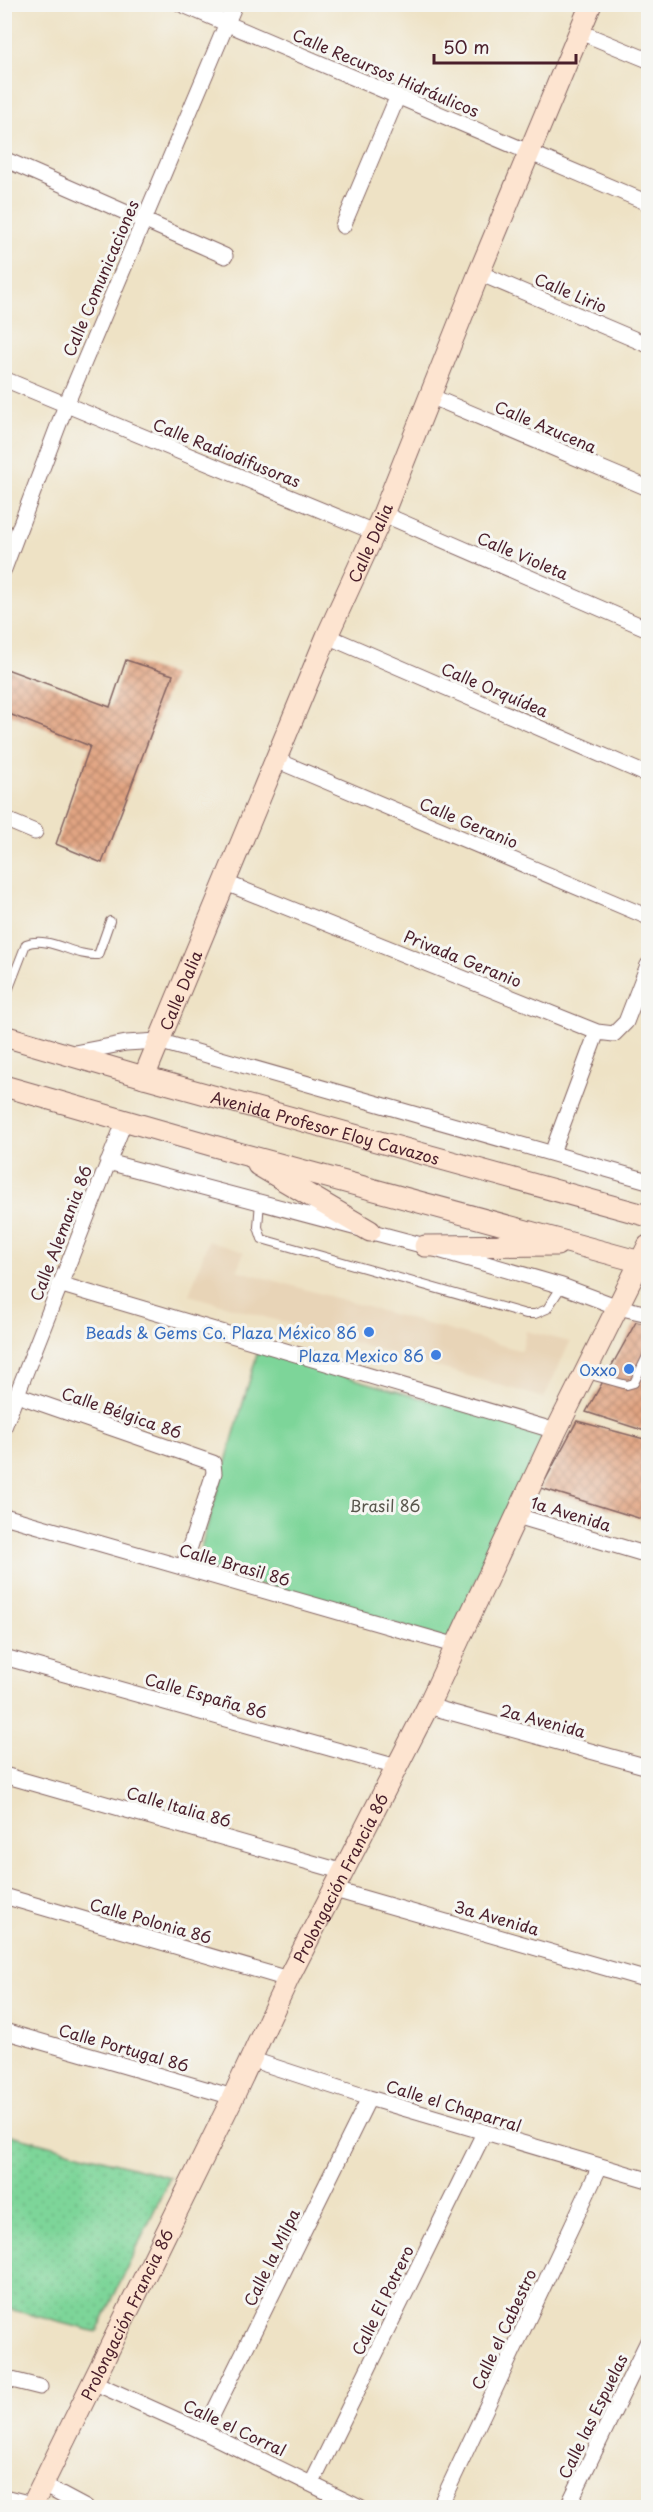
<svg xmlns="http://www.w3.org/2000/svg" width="653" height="2512" viewBox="0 0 653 2512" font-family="'Playpen Sans',sans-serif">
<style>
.built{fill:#e8d4b7}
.grass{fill:url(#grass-dots);stroke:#647a62;stroke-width:1.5}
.park{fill:#7dd599;stroke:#647a62;stroke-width:1.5}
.building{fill:url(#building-cross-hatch)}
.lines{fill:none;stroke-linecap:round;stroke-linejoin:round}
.lane-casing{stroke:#836361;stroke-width:10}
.street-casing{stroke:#836361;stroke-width:17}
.secondary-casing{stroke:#836361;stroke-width:23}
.lane{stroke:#fff;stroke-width:8}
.street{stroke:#fff;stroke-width:15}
.secondary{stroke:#fde4d0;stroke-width:21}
.shop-dot{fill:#3f7fe0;stroke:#f6f6f2;stroke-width:2}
.labels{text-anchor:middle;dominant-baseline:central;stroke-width:6;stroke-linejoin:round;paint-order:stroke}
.street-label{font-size:16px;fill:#4a1f2b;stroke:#f6f6f2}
.shop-label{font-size:16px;fill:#366cbe;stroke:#f6f6f2;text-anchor:end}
.park-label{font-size:16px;fill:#59564c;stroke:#f6f6f2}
</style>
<defs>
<pattern id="grass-dots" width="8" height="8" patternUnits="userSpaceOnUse" patternTransform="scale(1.5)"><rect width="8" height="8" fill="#7dd599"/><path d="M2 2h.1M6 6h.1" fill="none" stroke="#6eb684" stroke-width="1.8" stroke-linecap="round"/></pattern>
<pattern id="building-cross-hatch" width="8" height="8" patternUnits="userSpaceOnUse" patternTransform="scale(1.5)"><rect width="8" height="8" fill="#e2a583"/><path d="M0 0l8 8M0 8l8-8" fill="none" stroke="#b9866b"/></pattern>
</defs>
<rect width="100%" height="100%" fill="#f6f6f2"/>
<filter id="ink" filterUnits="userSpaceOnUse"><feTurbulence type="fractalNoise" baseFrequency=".0167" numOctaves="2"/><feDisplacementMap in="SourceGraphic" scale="12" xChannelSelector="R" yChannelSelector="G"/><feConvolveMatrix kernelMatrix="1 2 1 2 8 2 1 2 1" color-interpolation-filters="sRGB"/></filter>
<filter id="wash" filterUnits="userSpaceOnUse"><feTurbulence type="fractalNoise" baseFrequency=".008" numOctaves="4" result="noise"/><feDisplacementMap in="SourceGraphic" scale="24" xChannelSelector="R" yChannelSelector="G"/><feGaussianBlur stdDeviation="1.35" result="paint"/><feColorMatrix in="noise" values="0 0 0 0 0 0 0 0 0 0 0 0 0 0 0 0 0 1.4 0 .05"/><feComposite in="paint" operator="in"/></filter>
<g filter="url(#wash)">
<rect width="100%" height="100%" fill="#eee2c5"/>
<path class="built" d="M208,1241l36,11 -7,18 285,81 4,-20 44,11 -26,56 -355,-103z"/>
<path class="grass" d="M4,2133l166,44 -73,155 -92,-24z"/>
<path class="park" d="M258,1351l287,83 -97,206 -252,-75z"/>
<g id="blocks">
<path class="building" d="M126,660l47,15 -71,188 -46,-19 34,-98 -86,-34v-44l106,39z
M636,1322l12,3v107l-62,-20z
M577,1421l71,19v81l-107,-33z"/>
</g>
</g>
<g filter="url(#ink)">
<use href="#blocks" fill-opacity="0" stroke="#836361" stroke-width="1.5"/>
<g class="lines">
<g class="lane-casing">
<path id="lane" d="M4,1001l22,-57c24,-9 47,13 72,11l12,-34
M260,1201l-2,26 4,12 264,75h9l12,-5 15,-23
M587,1374l40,11 7,-2 14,-29"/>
</g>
<g class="street-casing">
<path id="street" d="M181,4l467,199
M580,32l68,28
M4,159l221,97
M343,226l54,-128
M479,273l169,72
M4,379l370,153
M430,396l218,92
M383,514l265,115
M4,569l62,-164 169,-401
M327,636l321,139
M276,760l372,157
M4,819l31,13
M226,883l371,149 17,2 12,-12 22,-57
M69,1054l57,-11 32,-2 490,140
M552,1153l45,-121
M108,1162l317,84 137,40 56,21 30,7
M59,1284l497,147
M17,1395l196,68 1,10 -31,95
M4,1427l121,-307
M4,1516l453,130
M517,1516l131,39
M4,1657l393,110
M428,1706l220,61
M4,1775l340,97
M335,1890l313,90
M4,1896l284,83
M4,2031l229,66
M250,2059l119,39 279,82
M4,2378l36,9
M93,2382l111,50 156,76
M204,2432l165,-334
M312,2483l172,-350
M41,2484l45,24
M4,2497l28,7
M439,2508l161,-342
M567,2508l81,-167"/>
</g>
<g class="secondary-casing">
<g id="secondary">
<path id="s1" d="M4,1036l140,41 504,139"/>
<path id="s2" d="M144,1077l183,-441 56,-122 96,-241 112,-269"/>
<path d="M4,1086l238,68 406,110"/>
<path d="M258,1165l112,66"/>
<path d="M425,1246l132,-1"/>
<path id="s3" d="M31,2508l202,-411 55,-118 140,-273 128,-275 92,-185"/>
</g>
</g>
<use href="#lane" class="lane"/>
<use href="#street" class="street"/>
<use href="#secondary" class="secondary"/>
</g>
</g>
<g class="shop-dot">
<circle cx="369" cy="1332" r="6"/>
<circle cx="436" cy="1355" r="6"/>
<circle cx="629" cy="1369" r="6"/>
</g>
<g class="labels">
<g class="street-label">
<text transform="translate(386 72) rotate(23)">Calle Recursos Hidráulicos</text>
<text transform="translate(100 278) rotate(-67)">Calle Comunicaciones</text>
<text transform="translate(571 292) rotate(23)">Calle Lirio</text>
<text transform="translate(546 426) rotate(23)">Calle Azucena</text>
<text transform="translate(227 452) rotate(22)">Calle Radiodifusoras</text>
<text stroke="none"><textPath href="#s2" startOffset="580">Calle Dalia</textPath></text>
<text transform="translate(523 555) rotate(23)">Calle Violeta</text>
<text transform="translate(495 689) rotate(23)">Calle Orquídea</text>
<text transform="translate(469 822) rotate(23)">Calle Geranio</text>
<text transform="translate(463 958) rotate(22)">Privada Geranio</text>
<text stroke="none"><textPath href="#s2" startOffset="94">Calle Dalia</textPath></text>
<text stroke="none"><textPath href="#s1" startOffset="334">Avenida Profesor Eloy Cavazos</textPath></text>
<text transform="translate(60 1233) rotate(-69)">Calle Alemania 86</text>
<text transform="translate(122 1412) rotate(19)">Calle Bélgica 86</text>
<text transform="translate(571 1513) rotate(17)">1a Avenida</text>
<text transform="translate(235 1564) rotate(16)">Calle Brasil 86</text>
<text transform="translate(206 1695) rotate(16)">Calle España 86</text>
<text transform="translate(543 1720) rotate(15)">2a Avenida</text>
<text transform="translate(179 1806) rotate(16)">Calle Italia 86</text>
<text stroke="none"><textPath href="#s3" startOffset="702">Prolongación Francia 86</textPath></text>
<text transform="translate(497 1917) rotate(16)">3a Avenida</text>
<text transform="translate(151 1920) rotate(16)">Calle Polonia 86</text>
<text transform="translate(124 2047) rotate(16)">Calle Portugal 86</text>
<text transform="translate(454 2105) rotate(17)">Calle el Chaparral</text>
<text transform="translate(271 2257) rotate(-64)">Calle la Milpa</text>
<text transform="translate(382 2300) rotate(-64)">Calle El Potrero</text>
<text stroke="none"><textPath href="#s3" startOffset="216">Prolongación Francia 86</textPath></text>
<text transform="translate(503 2329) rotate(-65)">Calle el Cabestro</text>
<text transform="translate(592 2416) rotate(-64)">Calle las Espuelas</text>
<text transform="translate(235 2427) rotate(25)">Calle el Corral</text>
</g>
<g class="shop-label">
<text x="357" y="1332">Beads &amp; Gems Co. Plaza México 86</text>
<text x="424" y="1355">Plaza Mexico 86</text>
<text x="617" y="1369">Oxxo</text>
</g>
<g class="park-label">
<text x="385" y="1505">Brasil 86</text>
</g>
</g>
<rect width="653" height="2512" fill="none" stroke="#f6f6f2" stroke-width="24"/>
<path d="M434 54v9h142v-9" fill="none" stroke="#4a1f2b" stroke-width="3"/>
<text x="443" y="54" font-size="18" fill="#4a1f2b" stroke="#f6f6f2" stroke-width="4.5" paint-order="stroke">50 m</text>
</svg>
